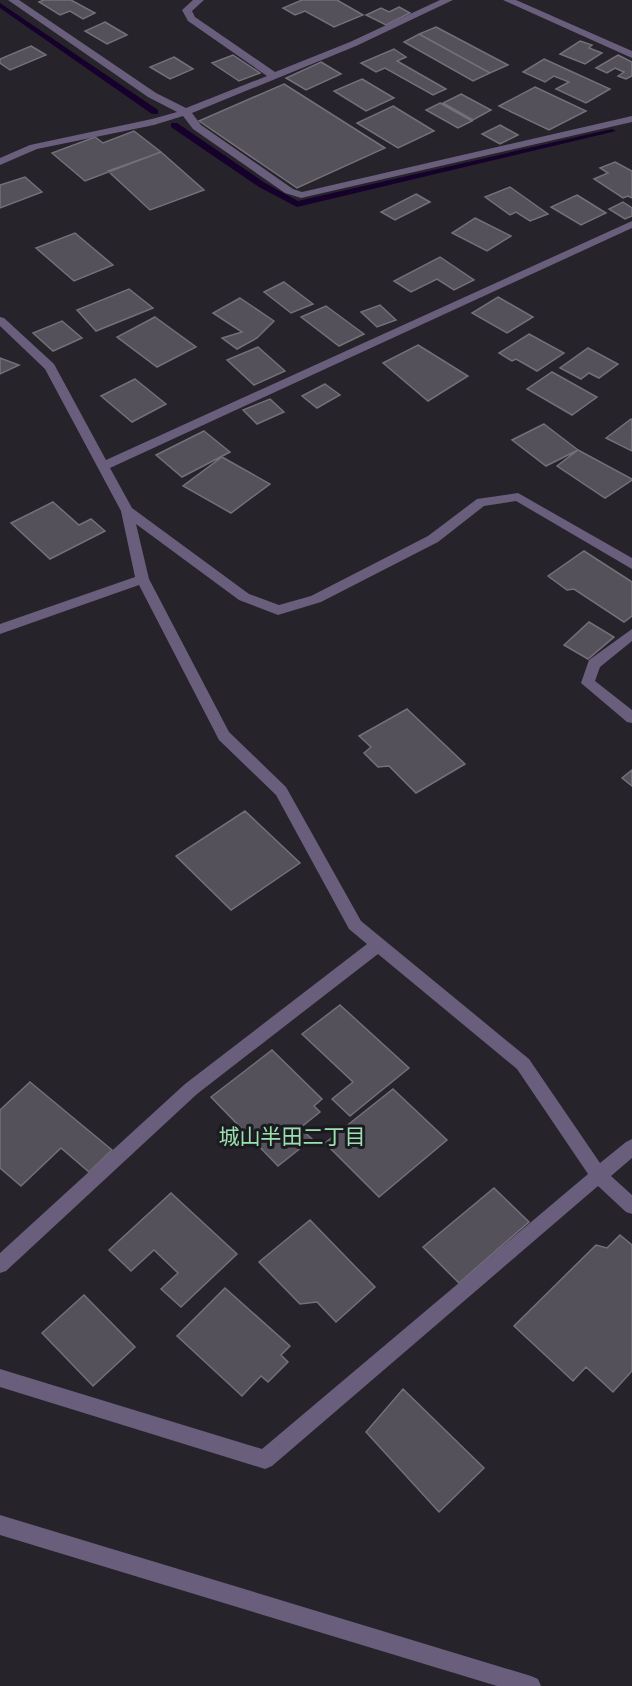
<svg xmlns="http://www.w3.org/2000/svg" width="632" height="1686" viewBox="0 0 632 1686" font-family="Arial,'Noto Sans JP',sans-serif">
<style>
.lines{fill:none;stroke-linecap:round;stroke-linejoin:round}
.stream{fill:#16002c;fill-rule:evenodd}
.building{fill:#54515a;stroke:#737079;stroke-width:1.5}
.minor{fill:#6a5e7d;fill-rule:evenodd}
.labels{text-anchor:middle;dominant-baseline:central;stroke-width:6;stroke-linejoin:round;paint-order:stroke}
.neighbourhood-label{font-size:21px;fill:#9ae1ae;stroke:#1c1a21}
</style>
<rect width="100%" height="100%" fill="#26232a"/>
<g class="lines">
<path class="stream" d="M0,3l158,107v4h-6l-152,-106z
M171,123h6l88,60 33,18 314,-72 4,2 -319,76 -38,-20 -88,-60z"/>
</g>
<path class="building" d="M44,0h27l24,13 -12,6 -13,-8 -10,4 -21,-13z
M302,0h35l26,15 -29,12 -29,-16 -10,4 -12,-7z
M399,7l11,6 -24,12 -20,-10 15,-7 8,4z
M105,22l22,13 -20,9 -22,-13z
M436,27l72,38 -18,8 -71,-39z
M419,34l71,39 -17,8 -69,-39z
M580,41l12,4 -3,3 13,5 -17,11 -25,-10z
M31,46l15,9 -36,15 -10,-7v-4z
M394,49l12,8 -9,4 49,28 -13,6 -48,-27 -9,4 -15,-9z
M233,55l27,18 -21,8 -27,-18z
M618,55l14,7v14l-6,3 -8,-3 6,-4 -9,-4 -8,5 -11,-5z
M174,57l19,12 -23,10 -20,-12z
M544,59l66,30 -24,14 -30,-14 13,-7 -15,-6 -9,6 -22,-10z
M321,62l20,12 -35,16 -20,-12z
M362,79l32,19 -28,13 -32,-20z
M284,84l101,64 -88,40 -98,-67z
M535,87l51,24 -37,19 -50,-24z
M461,94l30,16 -18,10 -30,-17z
M440,103l32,18 -14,7 -32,-18z
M393,106l41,25 -36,17 -41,-25z
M500,125l18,10 -18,9 -18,-10z
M134,131l27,21 -76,29 -33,-28 43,-16 8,6z
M161,152l43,38 -54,20 -42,-39z
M615,162l17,9v27l-4,-2 -5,2 -29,-19 14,-6 -8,-5z
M25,177l17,15 -42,16v-23z
M510,187l38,27 -18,7 -14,-9 -6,3 -25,-18z
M416,194l14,8 -35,18 -14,-8z
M577,195l29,18 -25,12 -30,-18z
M623,202l9,6v8l-7,3 -16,-10z
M475,218l36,18 -24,15 -35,-18z
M75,233l38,32 -39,16 -38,-33z
M440,257l34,23 -20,10 -17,-11 -26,13 -17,-11z
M284,282l29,22 -22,9 -27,-21z
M129,289l24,19 -57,23 -19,-21z
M498,297l35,20 -26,16 -35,-20z
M240,298l34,23 -17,17 -20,11 -15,-11 20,-6 -29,-19z
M380,305l16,15 -19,7 -16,-15z
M326,306l38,28 -25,12 -38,-29z
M155,317l41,30 -39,20 -40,-30z
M62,321l20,17 -29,13 -20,-18z
M529,334l35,19 -27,18 -21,-12 -4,2 -13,-8z
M418,345l50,31 -40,25 -45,-38z
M258,347l27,24 -31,14 -27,-25z
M588,348l30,16 -19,14 -10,-5 -8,6 -21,-11z
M0,358l19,7 -19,9z
M552,372l45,25 -25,18 -45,-26z
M135,379l31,25 -34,18 -31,-26z
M325,384l15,11 -23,13 -15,-12z
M270,399l14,13 -27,12 -14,-14z
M631,419l1,1v31l-26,-13z
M544,424l34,26 -32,16 -34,-26z
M204,431l26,21 -48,25 -26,-22z
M578,450l54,29v1l-27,18 -48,-32z
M222,457l48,27 -39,29 -48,-27z
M53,502l26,23 12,-6 14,12 -55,28 -39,-36z
M584,551l48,31v34l-8,6 -50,-33 -7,1 -19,-14z
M589,622l25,15 -26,22 -24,-14z
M407,709l58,55 -49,29 -27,-27 -11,1 -14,-14 7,-6 -12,-11z
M632,770v16l-10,-8z
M245,811l55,52 -69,47 -55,-54z
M340,1005l69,63 -59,48 -18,-17 21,-17 -51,-48z
M272,1050l50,49 -8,7 6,6 -20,16 12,11 -34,27 -67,-69z
M30,1082l82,68 -23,22 -28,-24 -40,38 -21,-18v-58z
M393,1089l54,51 -68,57 -54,-54z
M494,1188l35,34 -70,61 -36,-36z
M171,1193l66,61 -56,53 -20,-18 17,-16 -24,-23 -23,21 -22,-21z
M310,1220l65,67 -39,35 -19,-20 -17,2 -41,-42z
M620,1235l12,10v126l-19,21 -27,-25 -13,14 -59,-55 82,-81 11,3z
M225,1288l65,58 -9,9 7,7 -20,20 -7,-6 -19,20 -65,-60z
M84,1295l51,52 -42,39 -51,-53z
M403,1389l81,79 -45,44 -73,-80z"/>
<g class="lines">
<path class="minor" d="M8,0h11l137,93 30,15 81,-32 -79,-55 -6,-11 11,-10h11l-12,11 3,6 80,55 75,-30 90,-42h13l-97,46 -164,67 9,12 92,64 9,3 330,-76v6l-331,76 -16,-5 -92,-64 -10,-13 -29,9 -117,24 -37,16v-7l30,-13 122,-26 25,-7 -29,-15z
M503,0h13l116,51v7z
M632,221v7l-522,240 22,40 117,86 30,11 32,-9 117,-60 49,-37 41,-6 114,65v11l-116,-68 -32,5 -46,36 -117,60 -43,13 -39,-15 -103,-76 13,55 80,153 57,55 75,134 168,138 71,104 26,-21 6,-3v19l-21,18 21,19v19l-6,-2 -28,-26 -326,280 -7,3 -265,-82v-18l262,80 326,-275 -71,-105 -139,-115 -181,140 -191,177 -6,2v-20l185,-169 182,-140 -18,-15 -73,-134 -57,-55 -80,-155 -139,49v-10l135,-47 -14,-66 -76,-142 -45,-43v-9l4,1 50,46 52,96z
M632,629v12l-32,26 -5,14 37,29v13l-5,-1 -46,-39 8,-23z
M0,1515l531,161 7,3 3,7h-44l-497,-151z"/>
</g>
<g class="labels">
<g class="neighbourhood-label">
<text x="292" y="1136">城山半田二丁目</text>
</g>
</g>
</svg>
